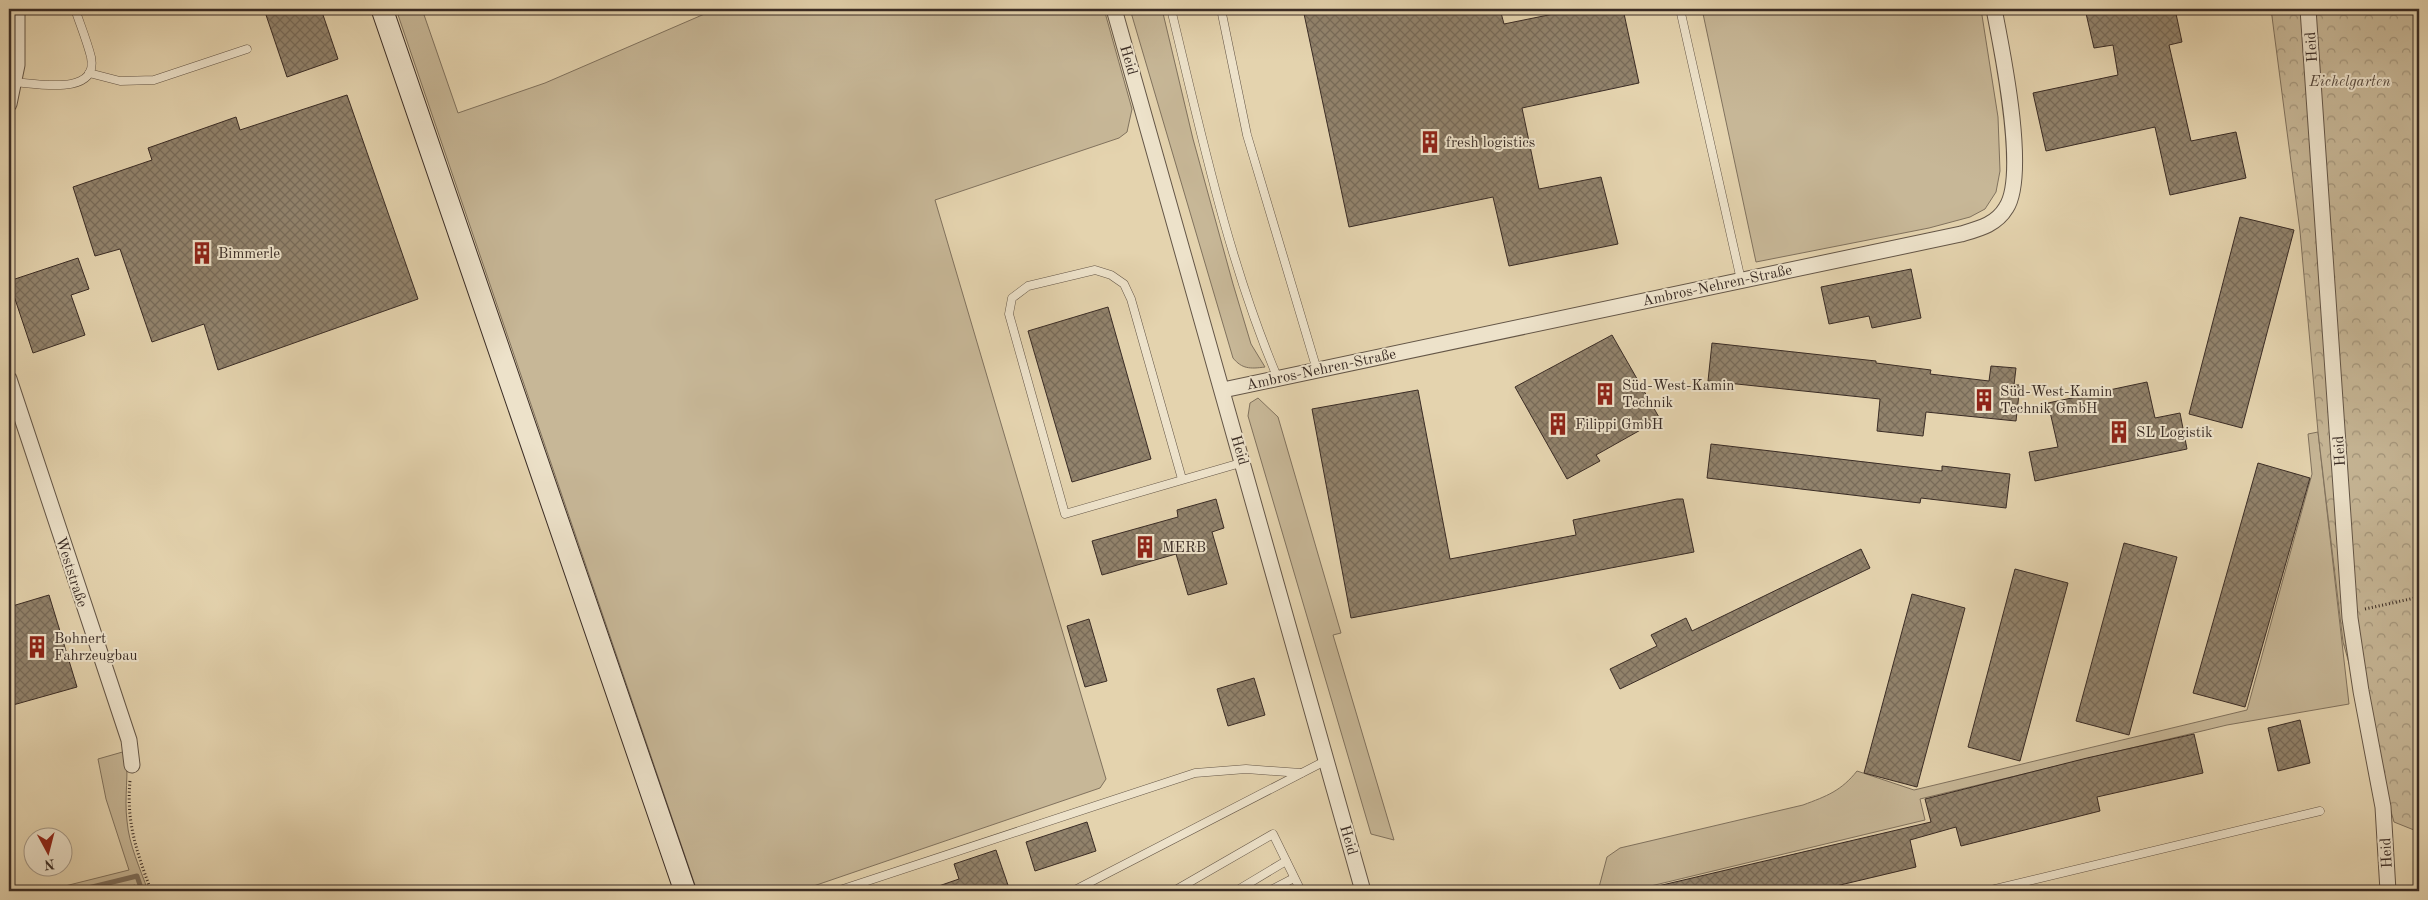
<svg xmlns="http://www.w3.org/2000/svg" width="2428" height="900" viewBox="0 0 2428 900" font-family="'Old Standard TT',serif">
	<defs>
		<pattern id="forest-crowns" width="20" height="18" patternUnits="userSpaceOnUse" patternTransform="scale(1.25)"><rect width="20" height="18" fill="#c7b797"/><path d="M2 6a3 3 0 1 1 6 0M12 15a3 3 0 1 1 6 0" fill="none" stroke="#a3957b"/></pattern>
		<pattern id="building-cross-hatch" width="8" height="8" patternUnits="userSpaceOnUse" patternTransform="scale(1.25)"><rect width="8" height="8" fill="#92836c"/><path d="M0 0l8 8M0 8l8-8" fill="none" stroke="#786b59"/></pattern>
	</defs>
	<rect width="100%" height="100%" fill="#e4d3ae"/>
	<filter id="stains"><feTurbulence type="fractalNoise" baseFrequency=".004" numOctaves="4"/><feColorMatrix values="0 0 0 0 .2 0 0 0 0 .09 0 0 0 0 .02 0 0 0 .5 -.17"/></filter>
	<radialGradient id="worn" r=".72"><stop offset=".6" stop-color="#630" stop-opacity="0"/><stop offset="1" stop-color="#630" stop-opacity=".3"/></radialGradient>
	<g fill="#c7b797" stroke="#80725e">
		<polygon points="396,9 422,9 458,113 545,83 716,9 1104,9 1132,109 1127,132 1119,138 935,200 1106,779 1100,788 799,891 697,891"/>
		<path d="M1130,9h32l31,130 40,145 18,60 14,23c-15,2 -23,2 -32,-9z"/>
		<polygon points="1702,9 1981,9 1998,117 2000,171 1996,192 1985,209 1970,217 1929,228 1756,262"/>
		<polygon points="1258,398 1278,417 1341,633 1333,635 1394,840 1371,834 1248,416 1250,403"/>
		<path d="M2318,432l31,272 -122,21 -307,74 5,21 -295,71h-32l9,-34 13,-9 183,-43c24,-9 38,-14 54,-34l57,19 333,-80 65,-236 -4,-40z"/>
		<path d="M126,751c3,23 -2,46 1,70 2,24 13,47 21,70h-11l-2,-6 -27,6h-63l84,-21 -23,-71 -8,-40z"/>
	</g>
	<polygon fill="url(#forest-crowns)" stroke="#80725e" points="2271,9 2419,9 2419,832 2394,822 2343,642 2318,432 2300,231"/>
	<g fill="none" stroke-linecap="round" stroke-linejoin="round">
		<polyline stroke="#7d6e5b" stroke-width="5" points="76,891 137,876 142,891"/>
	</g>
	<g fill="url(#building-cross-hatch)" stroke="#3a2c25">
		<polygon points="264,9 321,9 338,59 287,77"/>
		<polygon points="1303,9 1500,9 1504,24 1578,9 1623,9 1639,83 1522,108 1539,189 1601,177 1618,244 1509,266 1493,197 1349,227"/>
		<polygon points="2085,9 2175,9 2182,42 2169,45 2191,141 2236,132 2246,178 2170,195 2155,127 2046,151 2033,93 2118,75 2113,45 2094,48"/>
		<polygon points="347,95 418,299 218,370 204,324 152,342 120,249 95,256 73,187 152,160 148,148 236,117 240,130"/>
		<polygon points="2240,217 2294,230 2242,428 2189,414"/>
		<polygon points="78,258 89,289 71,295 85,335 33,353 9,281"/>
		<polygon points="1911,269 1921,318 1872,328 1869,316 1829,324 1821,287"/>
		<polygon points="1108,307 1151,459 1072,482 1028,331"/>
		<polygon points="1612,335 1660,419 1596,455 1600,461 1567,479 1515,387"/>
		<polygon points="1712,343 1876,361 1876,363 1931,370 1930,374 1989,381 1991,366 2016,368 2014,385 2020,385 2016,421 1926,412 1923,436 1877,431 1880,399 1708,381"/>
		<polygon points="2147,382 2155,418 2180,413 2187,449 2035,481 2029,452 2058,447 2048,403"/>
		<polygon points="1418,390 1450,559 1576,535 1573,520 1677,499 1683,499 1694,552 1351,618 1312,409"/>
		<polygon points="1711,444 1942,471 1942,466 2010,474 2006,508 1921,498 1920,503 1707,478"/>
		<polygon points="2258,463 2310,478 2245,707 2193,693"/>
		<polygon points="1216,499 1224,528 1212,532 1227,584 1188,595 1176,554 1102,575 1092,541 1178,517 1177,510"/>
		<polygon points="2124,543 2177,557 2129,735 2076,721"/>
		<polygon points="1861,549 1870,568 1620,689 1610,669 1657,646 1651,635 1686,618 1692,631"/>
		<polygon points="2015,569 2068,583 2020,761 1968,747"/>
		<polygon points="1912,594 1965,608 1917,787 1864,773"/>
		<polygon points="49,595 77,687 13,705 9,692 9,607"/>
		<polygon points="1089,619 1107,681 1085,687 1067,626"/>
		<polygon points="1254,678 1265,715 1228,726 1217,689"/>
		<polygon points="2300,720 2310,763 2278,771 2268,728"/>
		<polygon points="2194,734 2203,773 2097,797 2100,811 1961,846 1956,827 1910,840 1916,867 1815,891 1658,891 1658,886 1931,822 1925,799 2087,758"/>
		<polygon points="1087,822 1096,851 1035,871 1026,842"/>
		<polygon points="996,850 1010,891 931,891 930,889 959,879 954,864"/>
	</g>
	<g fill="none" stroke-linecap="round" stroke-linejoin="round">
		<defs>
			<g id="service">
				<path d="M1171,9c30,124 57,252 107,370"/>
				<polyline points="1221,9 1247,135 1317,370"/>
				<polyline points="1680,9 1741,280"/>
				<polyline points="89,73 120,81 154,80 247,49"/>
				<path d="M13,82c22,1 86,15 78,-25 -4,-16 -11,-33 -16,-48"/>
				<polyline points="1182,479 1131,299 1124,284 1111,275 1095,270 1028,286 1012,298 1009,314 1065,514 1244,462"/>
				<polyline points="837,891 1195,773 1246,769 1301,773"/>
				<polyline points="1073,891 1327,760"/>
				<polyline points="1174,891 1273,834 1301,891"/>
				<polyline points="1236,891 1286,861"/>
				<polyline points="1269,891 1294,878"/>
				<polyline points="1987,891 2320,811"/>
			</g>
			<g id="minor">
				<polyline points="1114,9 1363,891"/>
				<polyline points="2308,9 2350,618 2361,691 2383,807 2388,891"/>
				<polyline points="9,104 17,65 17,9"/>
				<polyline points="9,379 129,740 132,765"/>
				<path d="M1223,390l738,-156c17,-5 35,-9 45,-26 22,-33 -4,-158 -12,-199"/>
			</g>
			<polyline id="secondary" points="382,9 685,891"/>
		</defs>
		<use href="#service" stroke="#645647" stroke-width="9"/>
		<use href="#minor" stroke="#645647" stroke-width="17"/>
		<use href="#secondary" stroke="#3a2c25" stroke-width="23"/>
		<g stroke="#3a2c25" stroke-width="3" stroke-dasharray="1 2.5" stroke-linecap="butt">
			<polyline points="2365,609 2419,597"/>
			<path d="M130,781c-4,42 7,71 21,110"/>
		</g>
		<use href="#service" stroke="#ede2ca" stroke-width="8"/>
		<use href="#minor" stroke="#ede2ca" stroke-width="15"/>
		<use href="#secondary" stroke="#ede2ca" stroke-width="21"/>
	</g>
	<defs>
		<symbol id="building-bare" viewBox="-9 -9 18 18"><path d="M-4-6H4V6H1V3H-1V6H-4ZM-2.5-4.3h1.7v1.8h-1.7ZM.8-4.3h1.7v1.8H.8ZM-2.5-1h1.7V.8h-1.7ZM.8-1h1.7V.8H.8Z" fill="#8f2418" stroke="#ede2ca" stroke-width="2.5" paint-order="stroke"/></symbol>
	</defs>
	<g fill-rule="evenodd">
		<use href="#building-bare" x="1414" y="126" width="32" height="32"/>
		<use href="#building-bare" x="186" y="237" width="32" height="32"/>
		<use href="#building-bare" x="1589" y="378" width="32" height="32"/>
		<use href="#building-bare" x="1968" y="384" width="32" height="32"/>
		<use href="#building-bare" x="1542" y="408" width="32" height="32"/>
		<use href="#building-bare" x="2103" y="416" width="32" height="32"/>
		<use href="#building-bare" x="1129" y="531" width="32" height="32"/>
		<use href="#building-bare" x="21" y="631" width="32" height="32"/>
	</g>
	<g text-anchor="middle" stroke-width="4" stroke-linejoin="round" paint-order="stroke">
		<g font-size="15" fill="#3a2c25" stroke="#ede2ca">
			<text transform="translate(2311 47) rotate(-94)" y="5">Heid</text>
			<text transform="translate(1129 60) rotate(74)" y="5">Heid</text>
			<text transform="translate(1717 285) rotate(-12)" y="5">Ambros-Nehren-Straße</text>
			<text transform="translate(1321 369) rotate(-12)" y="5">Ambros-Nehren-Straße</text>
			<text transform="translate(1240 450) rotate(74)" y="5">Heid</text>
			<text transform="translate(2339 451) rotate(-94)" y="5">Heid</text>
			<text transform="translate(72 572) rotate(72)" y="5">Weststraße</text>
			<text transform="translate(1349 840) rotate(74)" y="5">Heid</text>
			<text transform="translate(2386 853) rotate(-93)" y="5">Heid</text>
		</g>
		<g font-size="15" font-style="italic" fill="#56483c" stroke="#ede2ca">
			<text x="2350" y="86">Eichelgarten</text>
		</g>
		<g font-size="15" fill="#3a2c25" stroke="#ede2ca" text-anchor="start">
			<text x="1446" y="147">fresh logistics</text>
			<text x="218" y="258">Bimmerle</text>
			<text x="1622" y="390">Süd-West-Kamin<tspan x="1622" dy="17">Technik</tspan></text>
			<text x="2000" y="396">Süd-West-Kamin<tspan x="2000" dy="17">Technik GmbH</tspan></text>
			<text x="1575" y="429">Filippi GmbH</text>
			<text x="2136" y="437">SL Logistik</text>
			<text x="1162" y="552">MERB</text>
			<text x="54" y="643">Bohnert<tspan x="54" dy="17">Fahrzeugbau</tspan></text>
		</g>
	</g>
	<rect width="2428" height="900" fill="none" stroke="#e4d3ae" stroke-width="30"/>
	<rect x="10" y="10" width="2408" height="880" fill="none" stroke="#3a2c25" stroke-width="2.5"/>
	<rect x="15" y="15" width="2398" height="870" fill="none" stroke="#3a2c25"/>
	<g transform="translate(48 852) rotate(173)"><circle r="24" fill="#ede2ca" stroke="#a59988"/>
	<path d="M0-4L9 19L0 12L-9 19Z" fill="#8f2418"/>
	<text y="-8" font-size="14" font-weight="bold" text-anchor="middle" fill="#3a2c25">N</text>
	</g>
	<rect width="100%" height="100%" filter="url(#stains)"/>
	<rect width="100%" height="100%" fill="url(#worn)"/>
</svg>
